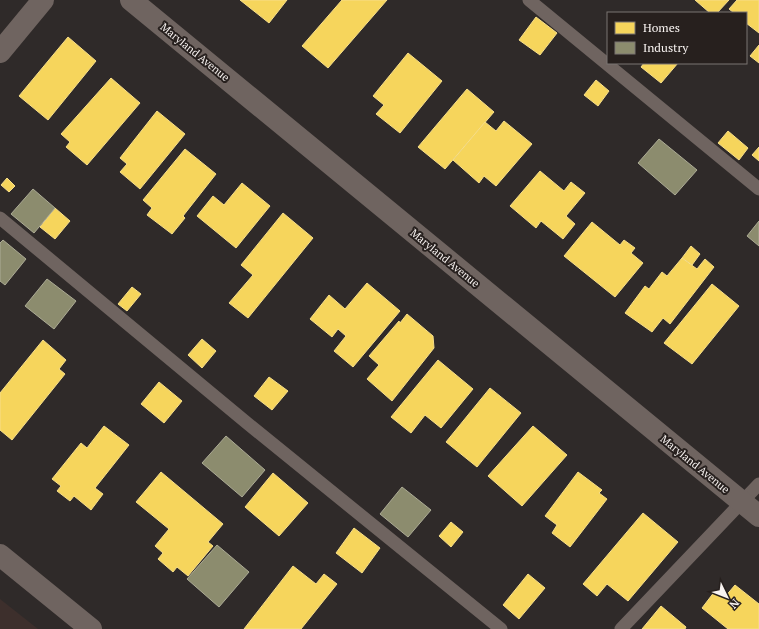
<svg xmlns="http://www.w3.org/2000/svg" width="759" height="629" viewBox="0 0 759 629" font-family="'PT Serif',serif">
	<rect width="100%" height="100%" fill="#2f2a29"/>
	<polygon fill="#3d2f2c" points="0,599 38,629 0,629"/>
	<g fill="#f6d55c" stroke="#f7de89">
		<polygon points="240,0 287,0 269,23"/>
		<polygon points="342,0 387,0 328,68 302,46"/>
		<polygon points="695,0 729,0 717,13 710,13"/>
		<polygon points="737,0 759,0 759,33 746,23 746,13 734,13 729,9"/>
		<polygon points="536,17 557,33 540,55 519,40"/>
		<polygon points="68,37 96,61 48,120 19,96"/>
		<polygon points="759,45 759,63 750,56"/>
		<polygon points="408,53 442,81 400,133 376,114 384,105 373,96"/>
		<polygon points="644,63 678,63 661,83 641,67"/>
		<polygon points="111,78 140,103 87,165 66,147 70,142 61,134"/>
		<polygon points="596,80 609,91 598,106 584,95"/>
		<polygon points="467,89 494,112 445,169 418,147"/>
		<polygon points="157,111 185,134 140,189 120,172 127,164 120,158"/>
		<polygon points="504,121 532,144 496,186 484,176 479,183 453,160 485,122 496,131"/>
		<polygon points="728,131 748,148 739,160 718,143"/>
		<polygon points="759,147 759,161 752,155"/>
		<polygon points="185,149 216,174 183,216 185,218 172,234 147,215 152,208 143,200"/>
		<polygon points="540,171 564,191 571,182 585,193 566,216 575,224 563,239 541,221 536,228 510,206"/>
		<polygon points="7,178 15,186 9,192 1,185"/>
		<polygon points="242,183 270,206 236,248 197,216 213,196 224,205"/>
		<polygon points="55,208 70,221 55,239 40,227"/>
		<polygon points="283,213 313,238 248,318 229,303 253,275 241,265"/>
		<polygon points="592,222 620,245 624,240 635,248 631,253 643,263 615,297 564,256"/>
		<polygon points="691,246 700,254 692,265 682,258"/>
		<polygon points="682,258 697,269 705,259 714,267 670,324 663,318 652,332 625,313 645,286 649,289 662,272 667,276"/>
		<polygon points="367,283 400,311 353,367 334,351 346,336 338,329 332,337 310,319 329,295 345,309"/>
		<polygon points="712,284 739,306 692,364 664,343"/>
		<polygon points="132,287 141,294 127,311 118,304"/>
		<polygon points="407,314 433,336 434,348 392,401 367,379 379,365 369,356 399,321 400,323"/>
		<polygon points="202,339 216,351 202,368 188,355"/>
		<polygon points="43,340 66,360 59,369 65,374 12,440 0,430 0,393"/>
		<polygon points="438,360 473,389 441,428 425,415 411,433 391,417"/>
		<polygon points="269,377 288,391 272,410 254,396"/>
		<polygon points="159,382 182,401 164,423 141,404"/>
		<polygon points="490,388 521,413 477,467 446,442"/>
		<polygon points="104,426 129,445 95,488 103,494 91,510 74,496 70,501 57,491 61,486 52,479 81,443 87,448"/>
		<polygon points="533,426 567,455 522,506 488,476"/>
		<polygon points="161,472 223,524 208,542 213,546 188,576 177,567 173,572 158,559 163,553 155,546 169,529 136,502"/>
		<polygon points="578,472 602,490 599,493 607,499 570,547 552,533 557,525 545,516"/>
		<polygon points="273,473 308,503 279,536 245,507"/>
		<polygon points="643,513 678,542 628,601 607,584 597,596 583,584"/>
		<polygon points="451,522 463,532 451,547 439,536"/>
		<polygon points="354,528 380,548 362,573 336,553"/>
		<polygon points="293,566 316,584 324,574 337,584 301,629 244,629"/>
		<polygon points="528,574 545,588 519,619 503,605"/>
		<polygon points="735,585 759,604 759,629 728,629 702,608 715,591 724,598"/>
		<polygon points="661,606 686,627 685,629 642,629"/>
	</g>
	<g fill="#8c8c6e" stroke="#acab95">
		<polygon points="659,139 697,170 675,195 638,163"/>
		<polygon points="33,189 55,208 34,233 11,214"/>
		<polygon points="759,221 759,246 747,236"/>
		<polygon points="3,240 26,259 5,285 0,281 0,243"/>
		<polygon points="47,279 76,301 54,329 25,306"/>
		<polygon points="226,436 265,470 242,497 202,463"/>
		<polygon points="402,487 431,510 408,537 380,514"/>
		<polygon points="217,545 249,572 219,607 187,579"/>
	</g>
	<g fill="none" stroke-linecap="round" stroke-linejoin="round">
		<g stroke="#6f6460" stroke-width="13">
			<polyline points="529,0 759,189"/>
			<polyline points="0,218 247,423 501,629"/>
			<polyline points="621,629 759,484"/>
		</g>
		<g stroke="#6f6460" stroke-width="22">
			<polyline points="131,0 759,516"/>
			<polyline points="0,52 43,0"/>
			<polyline points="0,555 91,629"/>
		</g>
	</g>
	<g text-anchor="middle" stroke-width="4" stroke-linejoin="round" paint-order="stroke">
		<g font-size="11" fill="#f8f3f1" stroke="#27201e">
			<text transform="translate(195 52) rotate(39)" y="4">Maryland Avenue</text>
			<text transform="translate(445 258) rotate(39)" y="4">Maryland Avenue</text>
			<text transform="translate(695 464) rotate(39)" y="4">Maryland Avenue</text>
		</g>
	</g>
	<rect x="607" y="12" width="140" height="52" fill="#27201e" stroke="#7b7472"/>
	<rect x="615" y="22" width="20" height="12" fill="#f6d55c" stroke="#7b7472"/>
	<text x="643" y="32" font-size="12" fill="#f8f3f1">Homes</text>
	<rect x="615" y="42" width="20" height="12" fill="#8c8c6e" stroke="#7b7472"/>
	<text x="643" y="52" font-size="12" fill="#f8f3f1">Industry</text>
	<g transform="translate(727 597) rotate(133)" stroke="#27201e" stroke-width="3" paint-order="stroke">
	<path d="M0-3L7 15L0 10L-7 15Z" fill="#f8f3f1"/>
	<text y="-6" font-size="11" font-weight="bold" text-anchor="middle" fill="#f8f3f1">N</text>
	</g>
</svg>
